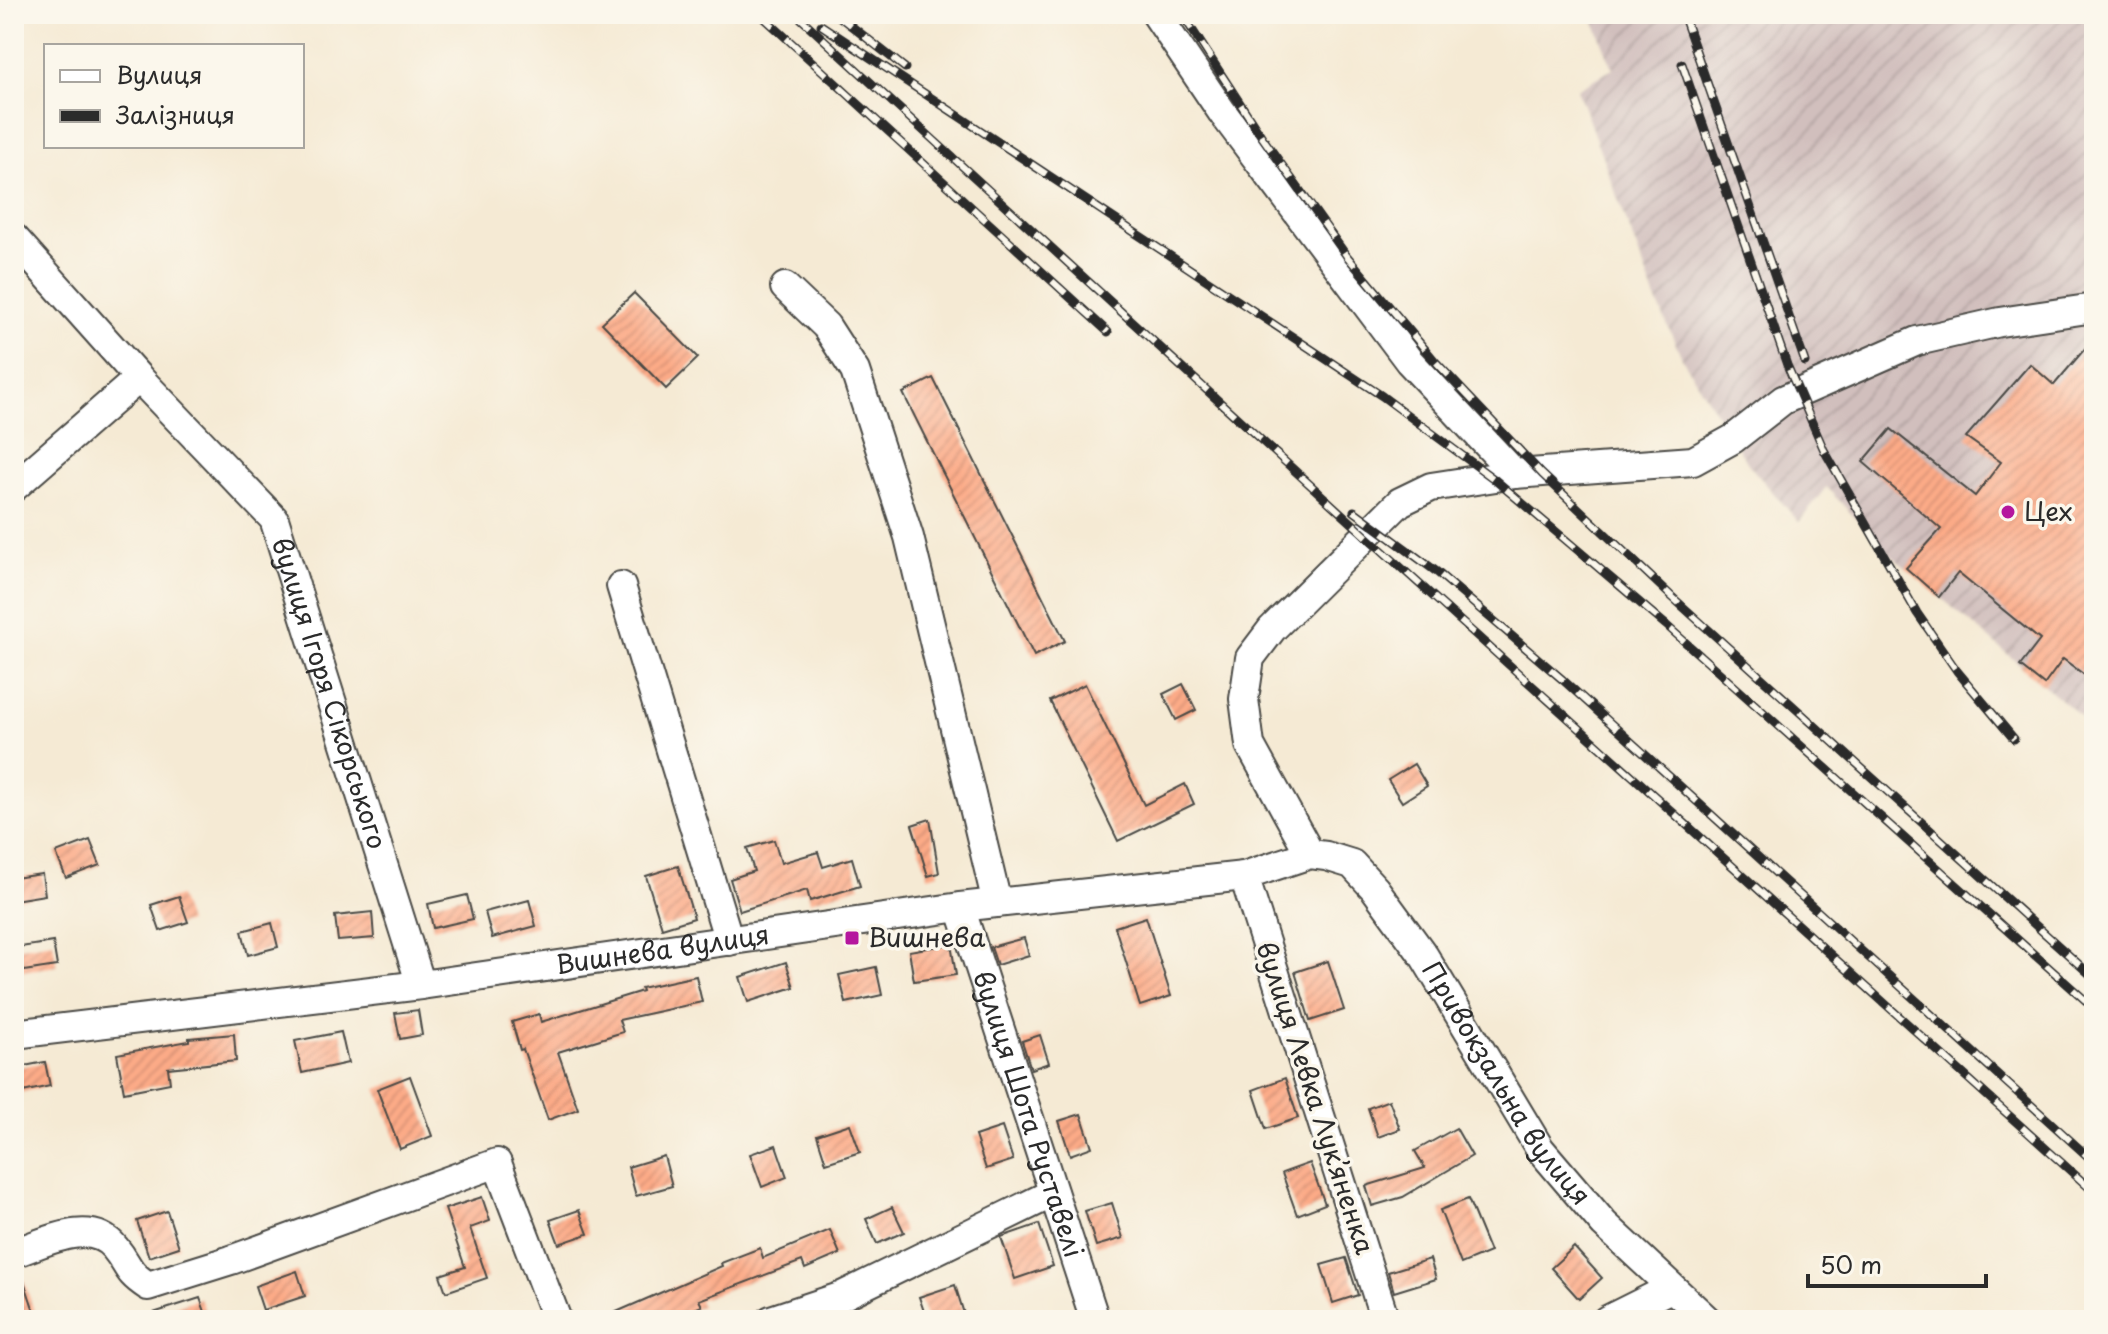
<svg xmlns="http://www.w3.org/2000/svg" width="2108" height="1334" viewBox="0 0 2108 1334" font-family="'Playpen Sans',sans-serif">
	<defs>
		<pattern id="industrial-furrows" width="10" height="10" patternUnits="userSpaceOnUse" patternTransform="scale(2)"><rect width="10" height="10" fill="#d1bfbd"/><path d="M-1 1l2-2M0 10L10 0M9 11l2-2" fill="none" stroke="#b4a4a3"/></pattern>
		<pattern id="building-hatch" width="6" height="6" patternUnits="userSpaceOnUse" patternTransform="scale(2)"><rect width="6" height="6" fill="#fcaa87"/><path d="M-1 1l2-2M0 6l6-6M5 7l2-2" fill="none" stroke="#d89275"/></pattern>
	</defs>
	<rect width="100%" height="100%" fill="#fbf7ec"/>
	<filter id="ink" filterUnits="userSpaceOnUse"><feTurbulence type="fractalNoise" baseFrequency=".0125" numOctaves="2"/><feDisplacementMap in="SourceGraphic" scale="16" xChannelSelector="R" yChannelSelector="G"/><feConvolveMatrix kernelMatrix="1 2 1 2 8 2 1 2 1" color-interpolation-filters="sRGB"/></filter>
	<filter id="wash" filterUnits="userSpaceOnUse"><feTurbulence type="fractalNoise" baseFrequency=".006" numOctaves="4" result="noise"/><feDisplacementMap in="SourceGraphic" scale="32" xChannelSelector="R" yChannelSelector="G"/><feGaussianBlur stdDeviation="1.8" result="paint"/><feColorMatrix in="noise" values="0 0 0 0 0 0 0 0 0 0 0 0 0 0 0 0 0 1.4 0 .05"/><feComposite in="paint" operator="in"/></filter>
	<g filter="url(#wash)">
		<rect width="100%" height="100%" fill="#f5ead4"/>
		<polygon fill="url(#industrial-furrows)" points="1591,14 2094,14 2094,728 1891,555 1826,487 1799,522 1749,465 1683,360 1655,297 1577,89 1613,69"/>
		<g id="blocks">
			<g fill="url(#building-hatch)">
				<polygon points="634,293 698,358 666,389 602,323"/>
				<polygon points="2094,338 2094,682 2063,659 2044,685 2020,666 2040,640 1958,573 1939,597 1906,568 1941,529 1863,462 1891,429 1975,496 2001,462 1966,437 2030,364 2054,385"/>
				<polygon points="933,378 1065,641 1034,656 903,393"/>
				<polygon points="1085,684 1144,805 1185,784 1194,804 1118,841 1050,701"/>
				<polygon points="1183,684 1196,710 1176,720 1163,694"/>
				<polygon points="1414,764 1427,786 1402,802 1388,780"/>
				<polygon points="930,819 939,873 928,876 912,825"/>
				<polygon points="90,840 100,865 66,878 56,853"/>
				<polygon points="774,840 781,863 818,852 823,867 852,858 860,886 810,901 807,890 740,911 730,879 754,871 747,848"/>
				<polygon points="678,866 694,918 662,928 646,876"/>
				<polygon points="42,874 45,895 14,900 14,878"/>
				<polygon points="467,895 473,919 433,928 428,904"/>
				<polygon points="179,896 188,922 160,931 151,905"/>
				<polygon points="529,900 536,926 492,938 485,912"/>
				<polygon points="372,912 374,938 338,941 335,916"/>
				<polygon points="1146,917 1171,996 1140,1006 1115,927"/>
				<polygon points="272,923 278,947 248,955 242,931"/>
				<polygon points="1024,938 1029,955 997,965 991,947"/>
				<polygon points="53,942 57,966 17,972 14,948"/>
				<polygon points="951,944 956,975 914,981 909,951"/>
				<polygon points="1328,961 1344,1010 1310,1021 1295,972"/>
				<polygon points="786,962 794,987 748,1002 740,977"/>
				<polygon points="876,967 882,995 846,1003 839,975"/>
				<polygon points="696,976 702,1002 619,1020 623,1032 558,1052 578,1109 548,1120 523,1049 520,1050 512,1022 539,1014 541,1022 642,991 641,988"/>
				<polygon points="418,1010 422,1035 400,1039 395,1013"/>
				<polygon points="341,1032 348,1063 302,1073 295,1041"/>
				<polygon points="234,1034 236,1061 168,1068 170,1083 124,1092 117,1054 189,1041 189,1038"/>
				<polygon points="1040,1035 1049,1063 1031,1069 1022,1041"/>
				<polygon points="45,1062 50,1086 14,1094 14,1068"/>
				<polygon points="410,1076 432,1136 400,1149 377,1089"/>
				<polygon points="1285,1078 1298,1118 1266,1129 1253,1090"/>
				<polygon points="1389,1100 1400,1129 1378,1137 1368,1108"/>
				<polygon points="1081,1114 1092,1147 1070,1155 1059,1121"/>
				<polygon points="850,1124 860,1152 826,1163 817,1135"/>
				<polygon points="1002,1127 1013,1160 986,1169 975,1136"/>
				<polygon points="1456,1128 1472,1156 1403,1197 1372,1206 1366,1186 1425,1168 1415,1151"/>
				<polygon points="776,1145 787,1177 762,1187 750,1154"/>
				<polygon points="664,1156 672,1186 636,1196 628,1167"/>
				<polygon points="1310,1163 1325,1204 1297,1215 1282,1173"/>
				<polygon points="482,1197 490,1221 470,1228 487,1278 446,1292 440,1275 465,1267 445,1209"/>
				<polygon points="1468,1199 1490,1252 1461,1264 1440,1210"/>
				<polygon points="1112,1203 1123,1238 1096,1246 1085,1211"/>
				<polygon points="892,1207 904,1232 877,1244 866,1219"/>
				<polygon points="579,1210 588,1234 559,1244 550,1220"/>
				<polygon points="167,1211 179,1247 149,1257 137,1221"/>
				<polygon points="1039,1224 1053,1266 1015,1279 1001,1237"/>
				<polygon points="830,1230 840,1254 805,1269 802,1261 699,1300 702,1306 667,1320 598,1320 722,1266 721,1263 760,1248 763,1258"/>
				<polygon points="1574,1247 1602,1278 1579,1299 1551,1268"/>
				<polygon points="1346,1258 1358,1295 1333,1303 1321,1265"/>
				<polygon points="1430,1259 1436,1279 1394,1292 1388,1272"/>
				<polygon points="20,1269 37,1320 14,1320 14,1270"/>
				<polygon points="297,1271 305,1296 263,1310 255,1286"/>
				<polygon points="955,1285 966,1320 927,1320 919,1297"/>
				<polygon points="200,1298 208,1320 145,1320 144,1316"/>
			</g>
		</g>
	</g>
	<g filter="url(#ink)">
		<use href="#blocks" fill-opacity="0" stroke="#494844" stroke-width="2"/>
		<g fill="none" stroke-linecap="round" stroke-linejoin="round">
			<defs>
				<g id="minor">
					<polyline points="1156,14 1222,112 1409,361 1515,474"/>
					<polyline points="14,238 139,378"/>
					<polyline points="785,287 826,326 855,371 909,537 997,903"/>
					<path id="s1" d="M14,487l125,-109 135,141 147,466"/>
					<polyline points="621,586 729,941"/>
					<polyline points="1310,854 1250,745 1244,699 1250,658 1272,629 1400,502 1431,487 1515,474 1693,461 1733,439 1783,400 1917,341 2000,322 2094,308"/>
					<polyline points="1244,876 1385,1320"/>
					<path id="s2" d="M960,907l135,413"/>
					<path id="s3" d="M14,1034l407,-49 539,-78 284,-31 66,-22 16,2 26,8 23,25 49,67 116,193 64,75 103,96"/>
					<path d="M14,1253c30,-10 77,-36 101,-5 15,18 10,23 33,38l83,-26 266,-97 60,157"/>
					<polyline points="771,1320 840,1297 1053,1193"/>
					<polyline points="1607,1320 1671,1288"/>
				</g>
			</defs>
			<use href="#minor" stroke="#494844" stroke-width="32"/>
			<use href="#minor" stroke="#fff" stroke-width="28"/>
			<defs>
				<g id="rail">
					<polyline points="760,14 1108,332"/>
					<polyline points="796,14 1365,535 2094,1192"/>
					<polyline points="836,14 905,68"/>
					<polyline points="1182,14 1262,137 1346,255 1434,360 1542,474 1670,595 2094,978"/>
					<polyline points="1683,14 1805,362"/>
					<polyline points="821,25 1382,396 1494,479 1666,625 2094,1008"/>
					<polyline points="1682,64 1787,365 1824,450 1917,613 1957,671 2014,739"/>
					<polyline points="1354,511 1437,572 1563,680 2094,1162"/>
				</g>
			</defs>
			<use href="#rail" stroke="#2b2b2b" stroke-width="9"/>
			<use href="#rail" stroke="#fbf7ec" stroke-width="6" stroke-dasharray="18" stroke-linecap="butt"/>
		</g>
	</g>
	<g fill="#b5179e" stroke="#fbf7ec" stroke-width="3">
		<circle cx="2008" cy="512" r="8"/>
		<rect x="844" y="930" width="16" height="16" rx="4"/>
	</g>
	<g text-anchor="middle" stroke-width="7" stroke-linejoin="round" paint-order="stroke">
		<g font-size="26" fill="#2b2b2b" stroke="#fbf7ec" text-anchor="start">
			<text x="2024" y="521">Цех</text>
			<text x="868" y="947">Вишнева</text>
		</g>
		<g font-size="26" fill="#2b2b2b" stroke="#fbf7ec">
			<text dy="9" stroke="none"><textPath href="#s1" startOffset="544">вулиця Ігоря Сікорського</textPath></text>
			<text dy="9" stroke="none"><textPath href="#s3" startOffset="654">Вишнева вулиця</textPath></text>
			<text dy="9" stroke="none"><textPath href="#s3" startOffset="1622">Привокзальна вулиця</textPath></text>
			<text transform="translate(1315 1098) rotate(72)" y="9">вулиця Левка Лукʼяненка</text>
			<text dy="9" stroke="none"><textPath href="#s2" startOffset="218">вулиця Шота Руставелі</textPath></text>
		</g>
	</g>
	<rect width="2108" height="1334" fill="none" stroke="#fbf7ec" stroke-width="48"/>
	<rect x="44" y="44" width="260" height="104" fill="#fbf7ec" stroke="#a8a59f" stroke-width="2"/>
	<rect x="60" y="70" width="40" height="12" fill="#ffffff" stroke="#a8a59f" stroke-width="2"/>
	<text x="116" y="84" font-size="24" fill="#2b2b2b">Вулиця</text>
	<rect x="60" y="110" width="40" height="12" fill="#2b2b2b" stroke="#a8a59f" stroke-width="2"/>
	<text x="116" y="124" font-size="24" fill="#2b2b2b">Залізниця</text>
	<path d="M1808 1274v12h178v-12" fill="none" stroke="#2b2b2b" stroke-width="4"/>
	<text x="1820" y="1274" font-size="24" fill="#2b2b2b" stroke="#fbf7ec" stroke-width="6" paint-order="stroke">50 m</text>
</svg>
